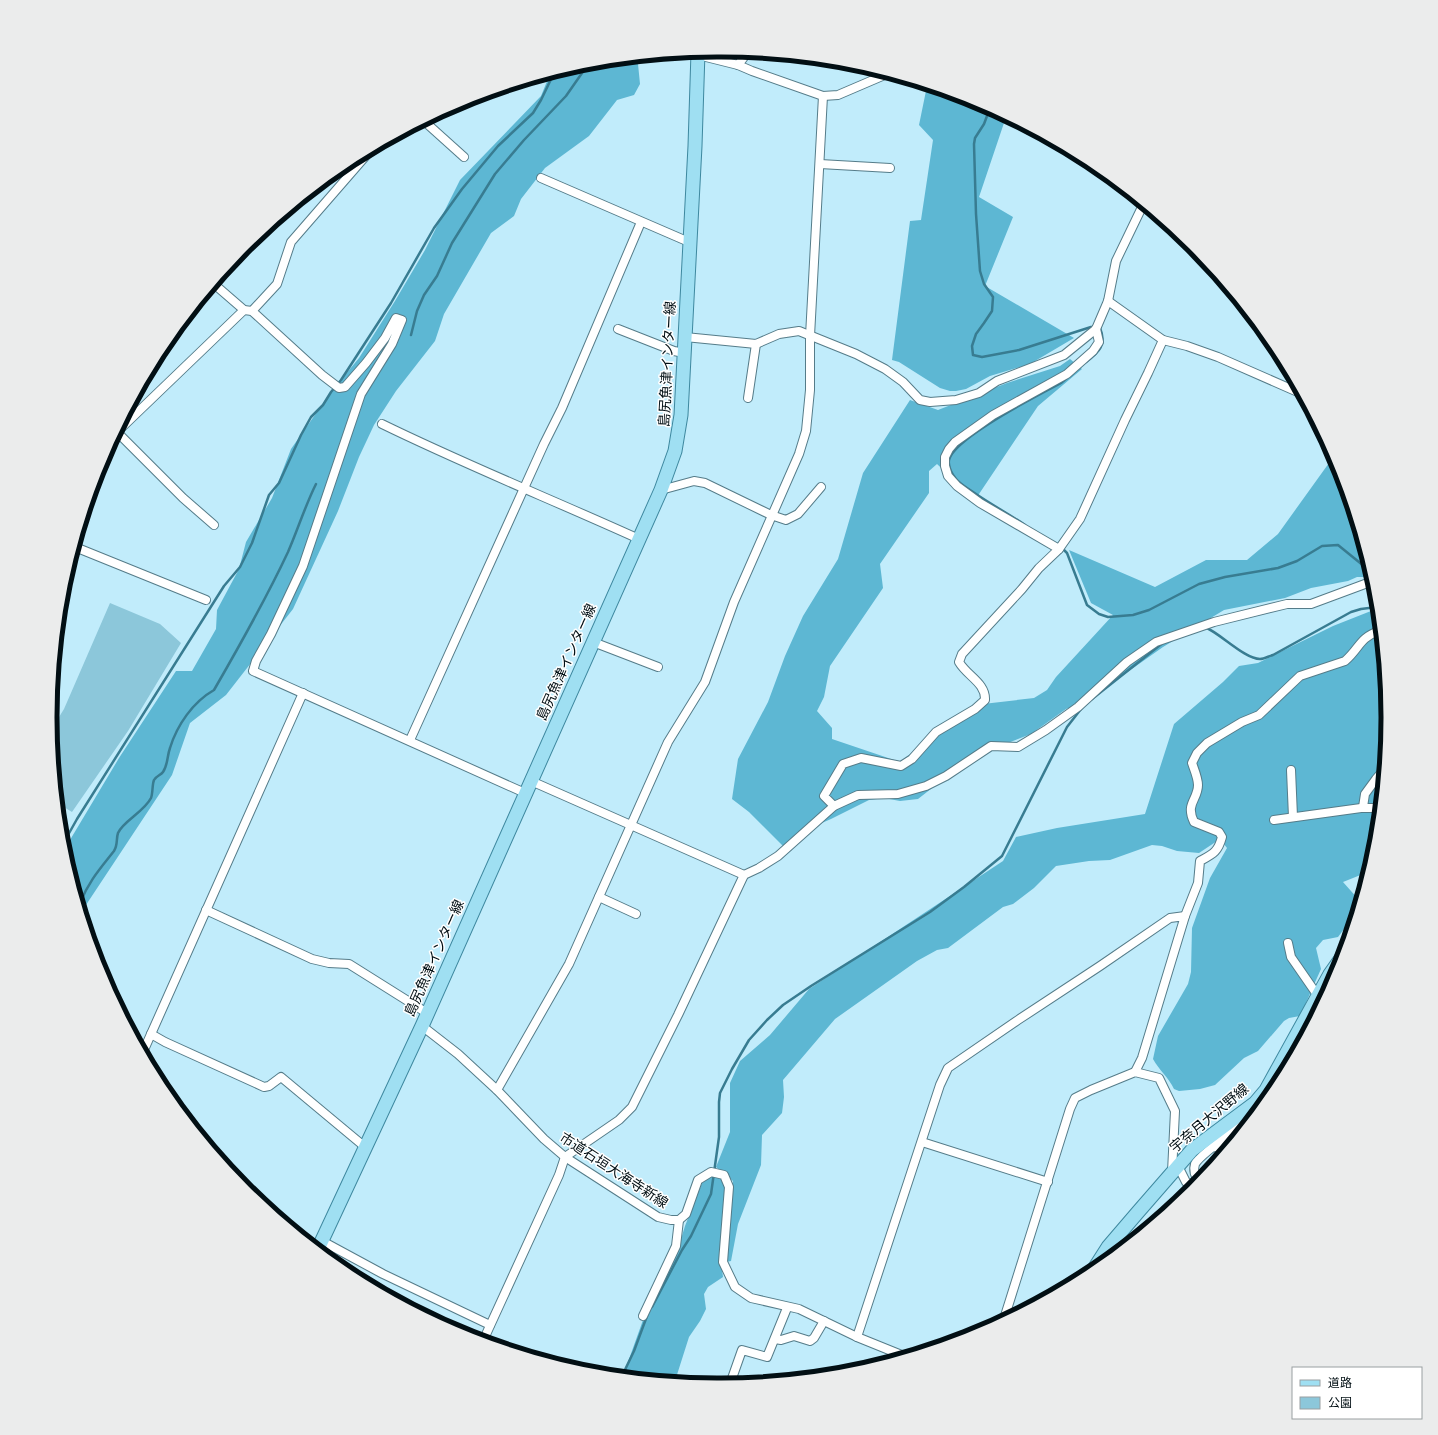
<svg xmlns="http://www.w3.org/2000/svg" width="1438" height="1435" viewBox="0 0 1438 1435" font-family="'Varela Round','Noto Sans JP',sans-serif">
	<rect width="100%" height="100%" fill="#c1ecfb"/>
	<polygon fill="#8cc7da" points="110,603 160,624 181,643 128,731 72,812 59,804 51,730 64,709"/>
	<g fill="#5db7d3">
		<polygon points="640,58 638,64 640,84 634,95 617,100 589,136 545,168 521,199 514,216 491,233 444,314 435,341 396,391 374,425 359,457 338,511 293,609 226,695 190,723 172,775 82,911 64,850 119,758 176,671 192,671 216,629 217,610 239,569 246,542 272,498 291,449 331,392 359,358 395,301 425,250 460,180 541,96 550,74 587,63"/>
		<polygon points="927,86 976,101 1006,117 979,197 1013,217 985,286 1074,338 1030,364 990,376 966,389 956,391 950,391 940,388 899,362 892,360 910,221 921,220 933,140 919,125"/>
		<polygon points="1070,359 1082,369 1038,406 975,500 937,464 929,471 929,493 880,564 883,588 830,666 824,697 817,711 832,728 832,739 900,762 939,731 983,704 1034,698 1047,690 1056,677 1113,615 1091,603 1069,550 1155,587 1206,560 1247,560 1278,534 1334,456 1337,462 1372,577 1357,577 1348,581 1311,588 1285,598 1224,610 1163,647 1085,702 1066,709 1031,734 972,757 918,799 900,801 884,798 869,800 831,819 801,832 784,847 749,812 732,799 738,759 768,702 785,656 803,616 838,559 863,473 910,400 938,410 1007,383 1060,366"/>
		<path d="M1376,609l2,4 10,104 -13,130 -7,25 -25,10 16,18 -5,16 -16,21 -15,3 -7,8 5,21 -21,47 -11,2 -5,3 -26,30 -14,7 -29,27 -15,4 -21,2 -5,-2c-5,-11 -15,-19 -21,-30l5,-23 30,-52 3,-12 1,-44 18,-50 17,-30 -7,-9 -21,14 -22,-2 -15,-5 -10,-1 -42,15 -21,1 -33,5 -22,22 -21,16 -10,3 -55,41 -11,2 -20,11 -82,58 -52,61 1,17 -2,16 -20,22 -1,30 -23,59 -7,37 -5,1 7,-81 -17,-14 14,-35v-49l10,-22 30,-26 39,-46 194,-128 13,-24 41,-9 88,-14 29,-90 49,-42 16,-16 19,-3 75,-37z"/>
		<polygon points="713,1175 723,1176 726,1187 720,1254 723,1277 708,1287 704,1294 706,1309 700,1321 689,1337 675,1381 623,1376 643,1320 678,1249 685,1226 702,1183"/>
	</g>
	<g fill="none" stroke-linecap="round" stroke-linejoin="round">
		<g stroke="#387c91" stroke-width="2.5">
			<polyline points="990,108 984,124 975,138 974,144 976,214 980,271 984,284 993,297 992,311 984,323 976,334 972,346 973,355 982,357 1019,350 1091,327 1094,327"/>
			<polyline points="411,335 417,311 424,295 437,276 452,243 495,174 524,140 566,96 589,63"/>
			<path d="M1086,362c13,-10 21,-17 14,-34h-1"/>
			<path d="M1025,525c-16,-11 -33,-20 -49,-31 -7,-5 -15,-9 -20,-15 -4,-5 -8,-13 -7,-19 5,-22 91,-66 112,-77l6,-5"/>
			<polyline points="1061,547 1067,553 1087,605 1099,614 1108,617 1133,615 1149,610 1199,584 1225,577 1278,568 1297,561 1322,546 1338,545 1370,571"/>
			<path d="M1205,627c16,7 40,32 55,32 4,0 9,-3 13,-4l78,-43 10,-3 16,-2"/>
			<polyline points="1092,699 1164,642"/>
			<polyline points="63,844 77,819 224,586 240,567 252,543 269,495 279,483 301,435 311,417 323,405 331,392 341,380 391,303 434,228 462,189 498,146 533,113 541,100 554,73"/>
			<path d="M80,903c9,-22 19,-33 34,-52 4,-6 2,-12 4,-18 5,-12 26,-21 33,-35 2,-5 1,-13 3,-18 2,-4 7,-5 9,-8 5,-7 4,-16 7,-24 7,-23 23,-46 44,-58 26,-45 52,-91 74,-138 10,-23 17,-46 28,-68"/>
			<polyline points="652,1307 682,1250 691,1236 711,1194 719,1137 719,1102 720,1093 732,1069 749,1040 767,1020 783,1005 811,986 930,912 964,887 1002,856 1067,727 1081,709"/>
			<polyline points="622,1376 634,1351 647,1316"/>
		</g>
		<defs>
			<g id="street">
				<polyline points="698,55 738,65 752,71 823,96 838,95 887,74"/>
				<polyline points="738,65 747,53"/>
				<polyline points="424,121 464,157"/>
				<polyline points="820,164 890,168"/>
				<polyline points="541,178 689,242"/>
				<polyline points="214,284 244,310 252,311 322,375 339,388 345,387 366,363 385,338 396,318 402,320 392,344 361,394 303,566 271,634 256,661 253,671 525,793"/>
				<polyline points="1108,301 1163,340 1187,346 1218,357 1300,393"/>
				<polyline points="252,311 277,284 291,242 371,150"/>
				<polyline points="618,329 674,351 684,353"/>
				<polyline points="685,337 756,344 779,334 799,331 856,354 885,369 903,382 920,400 930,402 956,400 979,393 997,381 1064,355 1096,329 1108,301 1116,261 1143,205"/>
				<polyline points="748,398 756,344"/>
				<path d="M382,424c84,41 171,76 257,115"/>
				<polyline points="117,432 183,498 214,525"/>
				<polyline points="116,433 244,310"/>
				<polyline points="661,490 694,481 705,483 771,515 786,520 798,514 821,487"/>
				<polyline points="75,547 206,600"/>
				<polyline points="1059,549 980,503 957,486 948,476 945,466 945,457 949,449 955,442 993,415 1067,374 1093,351 1099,342 1096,329"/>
				<polyline points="593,642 658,667"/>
				<polyline points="410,740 544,444 562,408 641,222"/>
				<polyline points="1291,770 1293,817"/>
				<polyline points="531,781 744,875"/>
				<path d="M834,806l-10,-10 19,-32 18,-6 40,8 11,-7 24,-27 39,-23 10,-9c1,-17 -18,-24 -26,-38l3,-8 60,-65 17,-21 20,-19 21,-30 45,-99 23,-47 15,-33"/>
				<polyline points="1363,807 1365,794 1376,779 1383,771"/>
				<polyline points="1274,820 1361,808 1379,808"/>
				<polyline points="599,897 636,914"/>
				<polyline points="206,910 312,959 329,963 349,964 427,1013"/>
				<path d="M1185,916l13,-33 2,-22c13,-7 18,-9 22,-24l-3,-5 -25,-10c-9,-19 4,-22 4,-37 0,-7 -4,-16 -6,-22l5,-10 10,-10 35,-21 17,-7 41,-39 45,-15c15,-13 14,-23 34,-30"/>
				<polyline points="1288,943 1291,957 1318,996"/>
				<polyline points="422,1026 458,1054 497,1090 544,1139 565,1157 658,1217 671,1220 679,1220 686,1214 698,1180 711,1172 724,1175 729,1187 723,1262 735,1287 751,1298 799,1309 857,1337 904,1356"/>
				<polyline points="151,1034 165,1042 264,1087 269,1086 281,1077 365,1147"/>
				<polyline points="143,1052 303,693"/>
				<polyline points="497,1090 569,964 668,742 705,682 734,602 799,454 806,431 810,390 810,336 823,96"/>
				<polyline points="922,1142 1048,1182"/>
				<polyline points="1214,1147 1219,1148 1222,1153"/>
				<polyline points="1178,1166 1186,1182 1195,1186"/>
				<path d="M1199,1181c-4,-4 -6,-11 -4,-17 5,-10 46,-38 57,-47"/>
				<polyline points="322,1241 383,1274 490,1325"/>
				<polyline points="643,1316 676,1246 679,1220"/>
				<polyline points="1004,1319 1070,1109 1075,1098 1091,1090 1135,1072 1159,1078 1175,1111 1172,1172"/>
				<polyline points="857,1337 940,1085 948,1068 1018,1020 1100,966 1170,918 1185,916 1142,1058 1135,1072"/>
				<polyline points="775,1339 781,1340 794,1336 810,1341 814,1338 824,1321"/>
				<polyline points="483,1341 559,1175 565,1157 619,1120 632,1107 678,1015 744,875 759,868 778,856 834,806 858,795 898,794 926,786 946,776 991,746 1018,747 1046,730 1078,707 1127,662 1156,642 1214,622 1287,604 1311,604 1373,581"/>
				<polyline points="730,1384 742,1350 767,1357 787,1308"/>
			</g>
			<g id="primary">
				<polyline points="318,1249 422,1026 661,490 675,451 681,415 695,146 698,52"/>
				<polyline points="1092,1272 1108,1247 1138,1212 1192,1150 1255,1103 1266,1090 1330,974 1342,957"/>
			</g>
		</defs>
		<use href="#street" stroke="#557c89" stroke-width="10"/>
		<use href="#primary" stroke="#3e889f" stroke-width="15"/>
		<use href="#street" stroke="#fff" stroke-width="8"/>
		<use href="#primary" stroke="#9fdff2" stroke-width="13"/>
	</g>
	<g text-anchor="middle" stroke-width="3" stroke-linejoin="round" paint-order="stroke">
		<g font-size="14" fill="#020f14" stroke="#fff">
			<text transform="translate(667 364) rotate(-87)" y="5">島尻魚津インター線</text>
			<text transform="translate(566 662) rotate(-66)" y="5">島尻魚津インター線</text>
			<text transform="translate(434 958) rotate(-66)" y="5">島尻魚津インター線</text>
			<text transform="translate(1209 1118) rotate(-40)" y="5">宇奈月大沢野線</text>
			<text transform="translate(614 1170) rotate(33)" y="5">市道石垣大海寺新線</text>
		</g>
	</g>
	<path d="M0 0H1438V1435H0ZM717 57H721A660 660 0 0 1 1381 717V718A660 660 0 0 1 721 1378H717A660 660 0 0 1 57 718V717A660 660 0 0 1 717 57Z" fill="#ebecec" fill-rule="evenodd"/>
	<path fill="none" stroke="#020f14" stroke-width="5" d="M717 57H721A660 660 0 0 1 1381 717V718A660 660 0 0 1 721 1378H717A660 660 0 0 1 57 718V717A660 660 0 0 1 717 57Z"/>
	<rect x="1292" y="1367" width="130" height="52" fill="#ffffff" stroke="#9a9fa1"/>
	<rect x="1300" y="1380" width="20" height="6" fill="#9fdff2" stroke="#9a9fa1"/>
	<text x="1328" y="1387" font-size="12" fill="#020f14">道路</text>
	<rect x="1300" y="1397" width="20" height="12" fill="#8cc7da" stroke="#9a9fa1"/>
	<text x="1328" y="1407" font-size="12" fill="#020f14">公園</text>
</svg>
